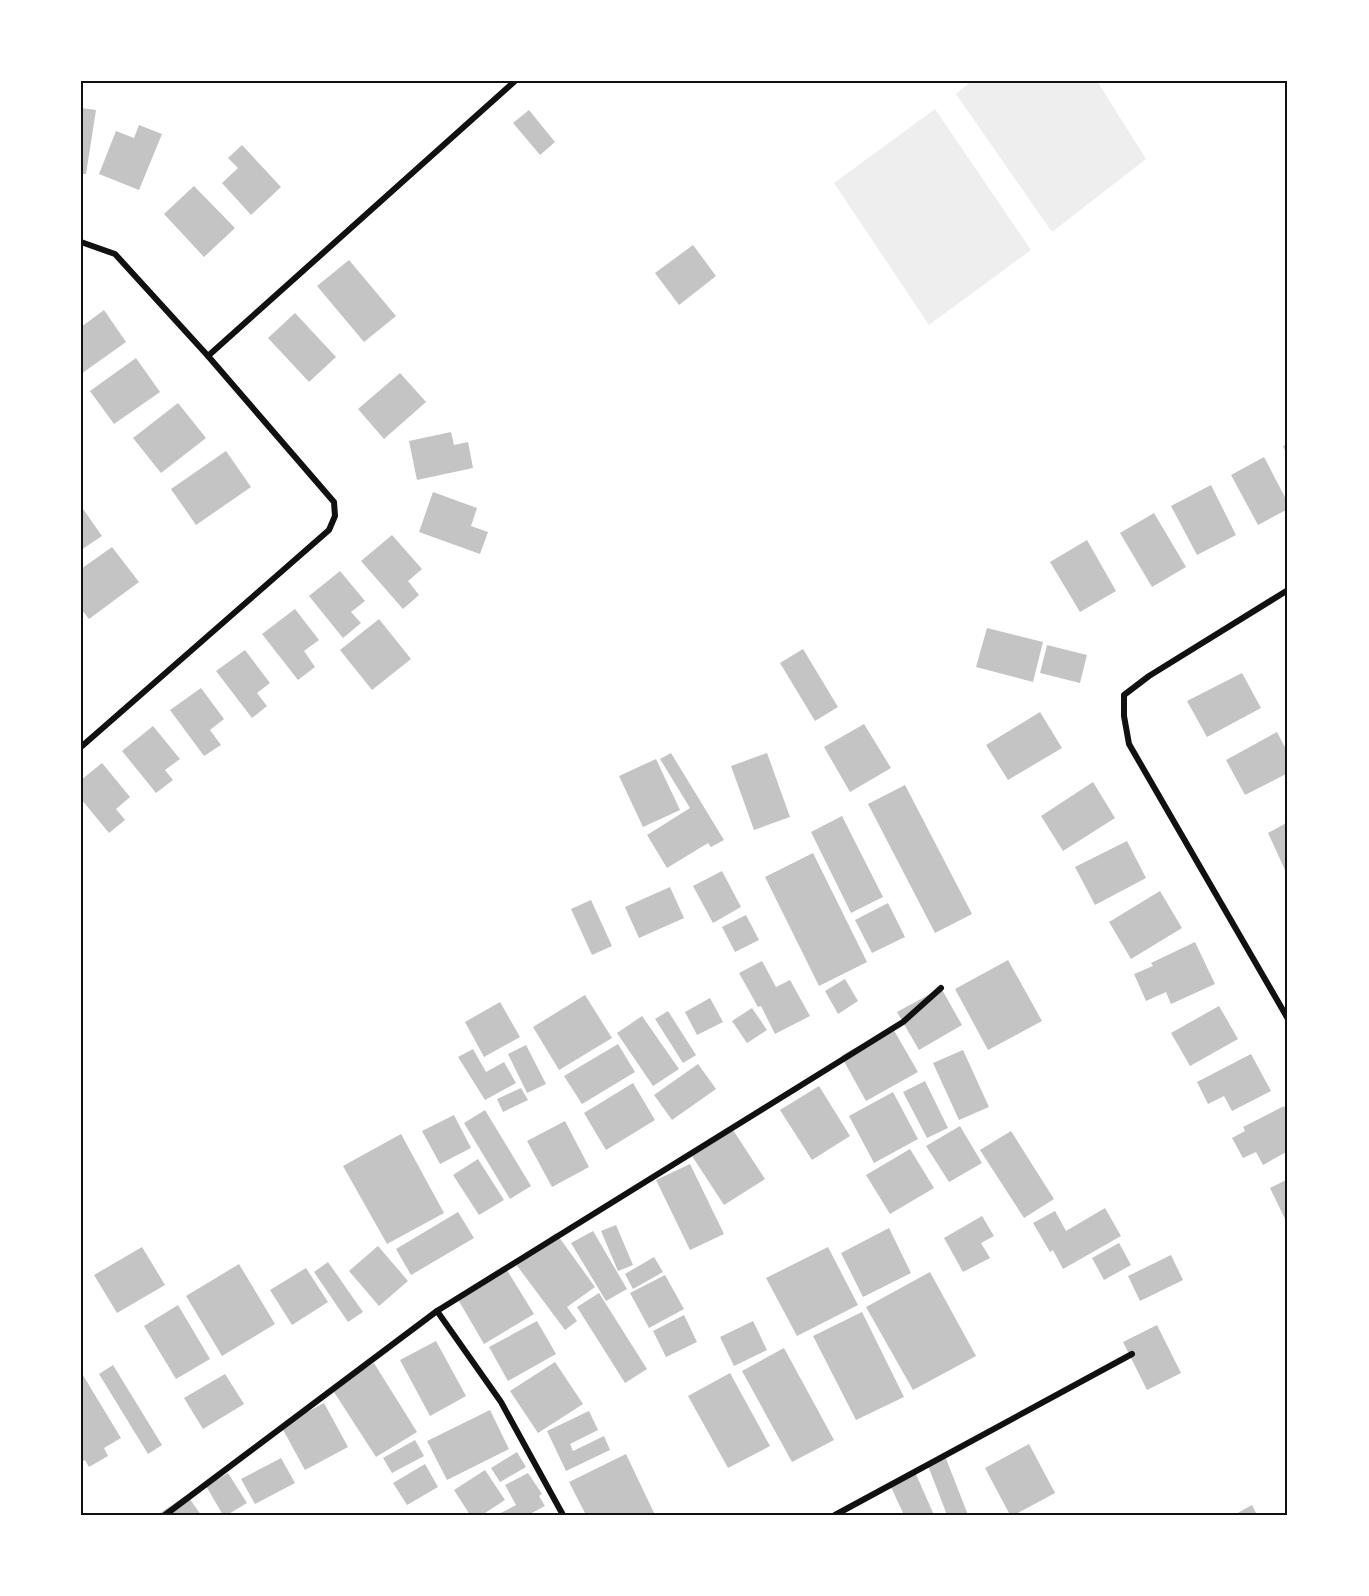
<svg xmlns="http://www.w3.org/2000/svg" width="1369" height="1596" viewBox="0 0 1369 1596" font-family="'Zilla Slab',serif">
	<rect width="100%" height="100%" fill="#fff"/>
	<g fill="#eee">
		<polygon points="971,81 1097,81 1146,159 1052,232 956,94"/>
		<polygon points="935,109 1031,250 929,325 834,183"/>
	</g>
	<g fill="#c4c4c4">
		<polygon points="81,108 96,110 86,174 81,174"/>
		<polygon points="529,110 555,142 540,155 513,123"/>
		<polygon points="139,125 162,134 139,190 99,174 116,131 134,138"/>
		<polygon points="242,145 281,187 251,215 222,183 238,168 228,158"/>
		<polygon points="194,186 235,228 204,257 164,214"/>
		<polygon points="693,245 716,276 679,305 655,273"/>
		<polygon points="349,260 396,316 364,342 317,286"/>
		<polygon points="104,310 126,342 81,374 81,327"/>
		<polygon points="295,313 336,357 309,382 268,338"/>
		<polygon points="136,358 160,392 114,424 90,391"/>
		<polygon points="400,373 426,402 384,439 358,409"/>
		<polygon points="178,403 206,438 161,473 133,438"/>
		<polygon points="451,432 454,445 468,442 473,468 417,480 409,441"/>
		<polygon points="1288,444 1288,457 1283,446"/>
		<polygon points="226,451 251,487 196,525 171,489"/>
		<polygon points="1264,457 1288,503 1288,509 1258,525 1231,475"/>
		<polygon points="1211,485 1236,535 1197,555 1171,506"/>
		<polygon points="433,492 477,508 471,526 488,532 480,554 419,532"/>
		<polygon points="81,506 102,536 81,550"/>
		<polygon points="1154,513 1186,567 1152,587 1120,533"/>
		<polygon points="392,535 422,569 408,581 419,595 403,609 361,561"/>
		<polygon points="1087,540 1116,591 1080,612 1050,562"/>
		<polygon points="112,547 139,582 89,619 81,609 81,569"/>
		<polygon points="340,571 365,601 351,612 361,623 343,638 309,596"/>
		<polygon points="295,609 319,640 304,651 315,667 298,680 262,634"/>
		<polygon points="379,619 411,659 372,690 340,650"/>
		<polygon points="987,628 1043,642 1033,682 976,667"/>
		<polygon points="1047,645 1087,655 1080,683 1040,673"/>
		<polygon points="803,649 838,707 815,721 780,663"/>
		<polygon points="245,650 270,683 257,693 267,706 252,718 216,671"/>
		<polygon points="1242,673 1261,708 1207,737 1187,701"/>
		<polygon points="201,688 224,719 210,730 221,745 204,756 170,710"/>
		<polygon points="1040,712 1062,748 1008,780 986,745"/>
		<polygon points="864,724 891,768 850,792 824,747"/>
		<polygon points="153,726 180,759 165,770 173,780 156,793 122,751"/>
		<polygon points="1277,732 1288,753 1288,773 1245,795 1226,760"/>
		<polygon points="671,753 724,840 711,847 708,843 667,868 647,835 690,808 660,759"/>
		<polygon points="767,753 790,817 754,830 731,766"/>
		<polygon points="656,759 680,810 643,827 619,776"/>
		<polygon points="102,763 130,797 116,809 125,820 109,833 81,799 81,780"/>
		<polygon points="1093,782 1115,818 1063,851 1041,816"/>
		<polygon points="905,785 972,914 935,933 868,804"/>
		<polygon points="842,816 883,897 851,913 811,832"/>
		<polygon points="1288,822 1288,868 1285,870 1268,833"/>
		<polygon points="1127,841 1146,878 1095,905 1075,867"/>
		<polygon points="813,853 867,962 819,986 765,877"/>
		<polygon points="722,871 741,907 713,923 693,886"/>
		<polygon points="670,887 684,918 639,938 625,907"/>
		<polygon points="1160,891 1182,928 1131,959 1109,922"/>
		<polygon points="591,900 612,946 592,955 571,909"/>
		<polygon points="888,903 905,937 872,953 855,920"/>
		<polygon points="746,915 759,940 735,952 722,927"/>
		<polygon points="1195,942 1215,984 1171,1004 1166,992 1146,1001 1134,974 1153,966 1151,963"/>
		<polygon points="1008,960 1042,1021 988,1050 955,989"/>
		<polygon points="762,961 776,987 790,980 810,1016 775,1034 761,1006 758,1007 739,973"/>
		<polygon points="845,979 858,1001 838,1014 825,991"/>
		<polygon points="941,988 962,1025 919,1050 897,1012"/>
		<polygon points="585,995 612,1038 559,1070 533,1027"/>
		<polygon points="710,998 723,1022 697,1035 685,1012"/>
		<polygon points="500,1002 520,1037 484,1057 465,1022"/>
		<polygon points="1219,1006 1238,1039 1190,1066 1171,1033"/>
		<polygon points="752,1008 767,1030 747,1043 732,1021"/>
		<polygon points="668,1011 696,1055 683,1063 655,1019"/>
		<polygon points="642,1016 679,1069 653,1086 617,1033"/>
		<polygon points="892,1027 918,1072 866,1101 841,1056"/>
		<polygon points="618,1044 635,1072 582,1104 564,1076"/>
		<polygon points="526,1045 546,1084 527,1093 508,1054"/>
		<polygon points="473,1049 486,1072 504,1062 516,1083 485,1100 458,1057"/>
		<polygon points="963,1050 989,1107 959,1120 933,1063"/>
		<polygon points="1251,1054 1271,1091 1232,1111 1224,1096 1208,1104 1197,1082"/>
		<polygon points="698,1064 716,1089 672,1120 654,1095"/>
		<polygon points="925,1081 948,1128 927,1138 903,1092"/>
		<polygon points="633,1083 655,1120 606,1150 584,1113"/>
		<polygon points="819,1086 850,1136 812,1160 780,1110"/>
		<polygon points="521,1088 528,1100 503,1112 497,1099"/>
		<polygon points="893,1092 918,1139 874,1163 849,1116"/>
		<polygon points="1284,1106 1288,1114 1288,1151 1263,1165 1256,1152 1243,1158 1232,1138 1245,1131 1243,1127"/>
		<polygon points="485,1110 531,1186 510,1199 464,1123"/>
		<polygon points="454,1115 471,1148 440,1164 422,1131"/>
		<polygon points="565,1121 589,1167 552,1187 527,1141"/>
		<polygon points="960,1126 982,1163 949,1182 926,1146"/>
		<polygon points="733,1130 765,1179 724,1205 692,1156"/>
		<polygon points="1011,1131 1054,1199 1024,1218 980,1150"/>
		<polygon points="401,1134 444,1213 387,1244 343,1166"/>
		<polygon points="910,1149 934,1188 890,1214 866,1175"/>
		<polygon points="478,1159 504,1200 479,1215 453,1175"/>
		<polygon points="690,1164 724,1234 690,1250 656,1180"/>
		<polygon points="1288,1179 1288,1225 1270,1188"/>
		<polygon points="1105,1208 1121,1236 1063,1269 1053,1250 1050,1252 1033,1223 1055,1211 1066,1231"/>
		<polygon points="458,1212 474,1238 411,1275 396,1249"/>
		<polygon points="982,1216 994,1236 981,1243 990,1258 963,1272 944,1238"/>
		<polygon points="616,1225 633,1265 618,1271 601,1231"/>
		<polygon points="889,1228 911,1273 863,1297 841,1253"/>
		<polygon points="593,1231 627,1289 606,1301 571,1243"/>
		<polygon points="556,1233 595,1287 567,1307 577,1321 565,1330 515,1263"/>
		<polygon points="1119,1243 1131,1265 1104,1280 1092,1258"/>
		<polygon points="378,1246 408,1281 379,1306 349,1271"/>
		<polygon points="142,1247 165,1285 117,1313 94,1275"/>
		<polygon points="828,1247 858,1305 797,1336 766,1278"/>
		<polygon points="1171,1255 1183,1280 1140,1301 1128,1276"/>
		<polygon points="654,1257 663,1272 633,1289 625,1274"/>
		<polygon points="328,1262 363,1312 348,1322 314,1272"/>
		<polygon points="239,1264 275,1324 222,1356 186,1296"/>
		<polygon points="505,1267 534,1314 484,1344 456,1296"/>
		<polygon points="306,1268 328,1302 292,1325 270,1290"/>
		<polygon points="930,1272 976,1356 913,1390 866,1307"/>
		<polygon points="665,1275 684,1309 649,1328 630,1293"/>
		<polygon points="599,1293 647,1369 625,1383 577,1307"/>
		<polygon points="178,1305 210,1359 176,1379 144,1326"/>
		<polygon points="862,1312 904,1397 856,1420 813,1336"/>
		<polygon points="684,1315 697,1342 666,1357 653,1331"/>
		<polygon points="537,1321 556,1354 508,1381 489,1347"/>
		<polygon points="753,1321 767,1350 734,1366 720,1337"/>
		<polygon points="1157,1325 1181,1373 1147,1390 1123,1342"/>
		<polygon points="436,1341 466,1396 430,1416 400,1360"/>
		<polygon points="784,1348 834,1440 792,1462 742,1371"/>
		<polygon points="555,1362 583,1404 538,1433 510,1391"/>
		<polygon points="374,1363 417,1432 376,1457 332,1389"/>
		<polygon points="113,1365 162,1445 148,1454 99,1374"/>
		<polygon points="81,1372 121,1438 104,1448 108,1456 89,1467 85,1460 81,1462"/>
		<polygon points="730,1373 770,1446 728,1468 688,1396"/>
		<polygon points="225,1374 244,1404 203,1429 184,1398"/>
		<polygon points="324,1403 348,1447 305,1470 281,1426"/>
		<polygon points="490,1410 509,1449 447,1480 427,1441"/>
		<polygon points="589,1411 598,1430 570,1444 573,1451 604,1436 610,1450 566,1471 547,1431"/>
		<polygon points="415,1440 424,1456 392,1473 383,1458"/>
		<polygon points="1029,1444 1055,1493 1014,1515 1010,1515 985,1468"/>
		<polygon points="517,1452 526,1467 500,1482 491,1468"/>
		<polygon points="626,1454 655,1515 586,1515 569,1482"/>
		<polygon points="945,1456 968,1515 947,1515 927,1463"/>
		<polygon points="281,1458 295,1483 255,1504 241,1479"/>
		<polygon points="425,1464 438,1487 407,1505 393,1483"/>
		<polygon points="485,1470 505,1500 482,1515 470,1515 454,1490"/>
		<polygon points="915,1472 934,1515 904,1515 889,1483"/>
		<polygon points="228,1473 247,1503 227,1515 223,1515 206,1486"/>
		<polygon points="528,1473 542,1494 539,1496 545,1506 528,1515 497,1515 516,1505 505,1485"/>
		<polygon points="187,1495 201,1515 157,1515"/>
		<polygon points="1252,1505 1257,1515 1234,1515"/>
	</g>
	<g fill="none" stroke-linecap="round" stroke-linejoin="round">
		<g stroke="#111" stroke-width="6">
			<polyline points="81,242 115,254 208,356 334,502 335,516 329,530 81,747"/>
			<polyline points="208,356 515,81"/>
			<polyline points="1288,590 1149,676 1124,695 1124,716 1129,744 1288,1019"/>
			<polyline points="437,1311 501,1402 563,1515"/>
			<polyline points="165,1515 437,1311 903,1022 941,988"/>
			<polyline points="835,1515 1132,1354"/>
		</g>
	</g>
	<rect width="1369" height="1596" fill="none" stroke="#ffffff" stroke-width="165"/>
	<rect x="82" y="82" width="1204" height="1432" fill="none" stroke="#111" stroke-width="2"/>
</svg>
